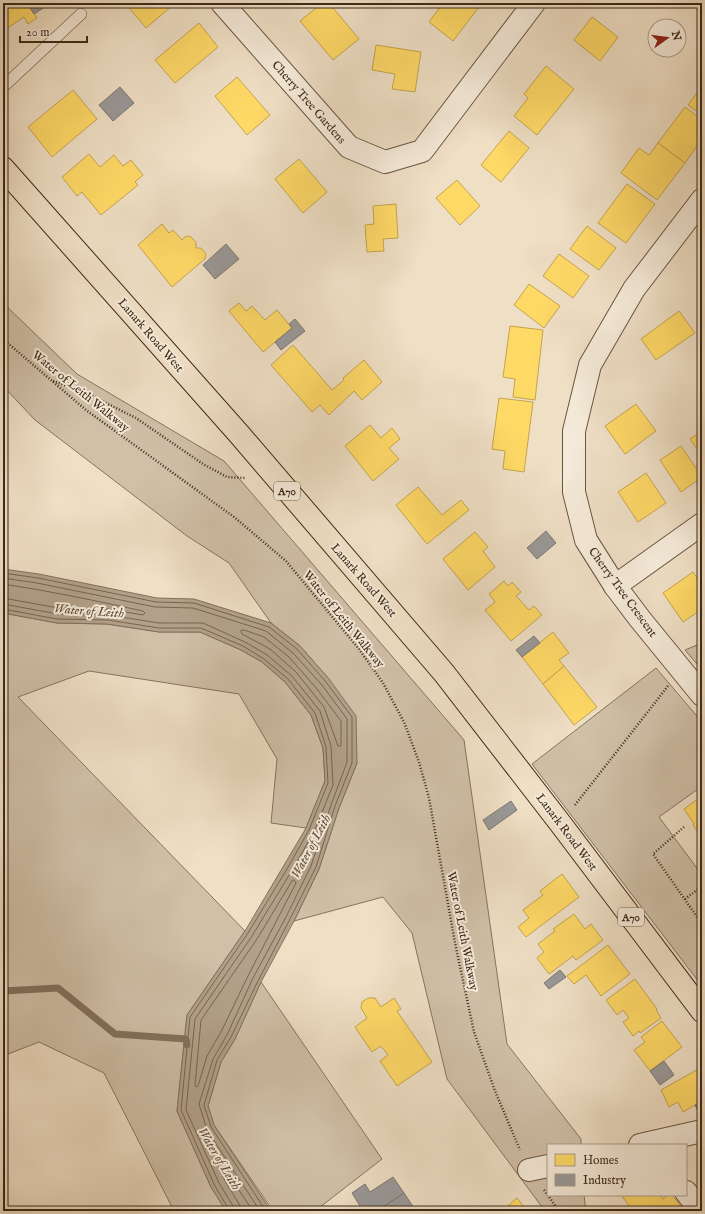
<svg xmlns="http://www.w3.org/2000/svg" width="705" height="1214" viewBox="0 0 705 1214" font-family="'IM FELL English',serif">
	<rect width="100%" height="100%" fill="#efdfc5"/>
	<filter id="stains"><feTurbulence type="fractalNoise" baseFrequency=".005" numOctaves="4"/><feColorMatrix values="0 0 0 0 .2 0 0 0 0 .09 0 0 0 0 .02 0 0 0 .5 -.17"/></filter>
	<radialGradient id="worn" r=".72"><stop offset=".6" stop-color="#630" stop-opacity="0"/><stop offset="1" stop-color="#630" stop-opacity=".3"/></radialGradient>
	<g fill="#d0c0a8" stroke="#867460">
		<polygon points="3,303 77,374 224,461 464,740 507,1044 581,1139 581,1145 548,1145 548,1195 584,1195 586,1211 545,1211 447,1079 412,933 383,897 294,921 319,869 339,808 357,763 329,679 300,646 271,623 229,563 187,536 35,420 3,386"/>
		<polygon points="3,613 57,623 107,624 159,632 200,632 241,650 262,662 285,682 311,715 323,748 325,781 306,828 271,823 277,759 239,694 89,671 18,697 245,931 187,1015 177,1111 211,1187 226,1211 174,1211 104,1073 39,1042 3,1056"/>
		<polygon points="702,643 702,670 685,650"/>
		<polygon points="656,668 702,722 702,786 659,817 702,875 702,986 532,764"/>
		<polygon points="261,982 382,1159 315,1211 273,1211 214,1125 208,1106 221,1062 235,1039"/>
	</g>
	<polygon fill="#b2a18a" stroke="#82715c" points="3,569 39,574 157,598 194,599 271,623 300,646 329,679 356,716 357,763 339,808 319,869 294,921 261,982 235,1039 221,1062 208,1106 214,1125 271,1211 226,1211 211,1187 177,1111 187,1015 245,931 306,828 325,781 323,748 311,715 285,682 262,662 241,650 200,632 159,632 107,624 57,623 3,613"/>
	<g fill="#ffd966" stroke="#c4a44f">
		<polygon points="3,3 27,3 37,18 28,24 24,17 3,31"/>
		<polygon points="125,3 172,3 173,5 146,28"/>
		<polygon points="322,3 329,3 359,39 333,60 300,21"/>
		<polygon points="438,3 482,3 453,41 429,22 441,6"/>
		<polygon points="592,17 618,37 600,61 574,40"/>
		<polygon points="199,23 218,47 175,83 155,60"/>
		<polygon points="376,45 421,52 415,92 392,89 395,74 372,70"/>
		<polygon points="546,66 574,89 537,135 514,116 528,98 524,94"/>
		<polygon points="237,77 270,115 247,135 215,96"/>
		<polygon points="702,86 702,115 688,105"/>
		<polygon points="73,90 97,119 52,157 28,127"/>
		<polygon points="685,107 702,120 702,139 685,163 658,143"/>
		<polygon points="509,131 529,148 501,182 481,165"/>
		<polygon points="658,143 685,163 657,200 621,173 639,148 649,155"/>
		<polygon points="89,154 100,167 114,155 123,166 131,160 143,175 135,182 138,185 101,215 82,192 77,196 62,177"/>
		<polygon points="299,159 327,192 303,213 275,179"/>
		<polygon points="457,180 480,206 460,225 436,198"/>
		<polygon points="627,184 655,204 626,243 598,223"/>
		<polygon points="396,204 398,238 383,239 384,251 367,252 365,225 374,224 373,206"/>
		<polygon points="162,224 169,233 173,230 182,240 186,236 191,237 196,242 196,248 201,248 206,254 205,259 199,264 172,287 138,245"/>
		<polygon points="587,226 616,248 599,270 570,249"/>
		<polygon points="559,254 589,276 573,298 543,276"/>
		<polygon points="529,284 560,306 544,328 514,305"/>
		<polygon points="239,303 246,311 252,306 265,320 277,310 292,328 263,352 229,311"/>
		<polygon points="679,311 695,333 656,360 641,339"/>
		<polygon points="510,326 543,330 535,400 513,397 515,379 503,377"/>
		<polygon points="293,345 332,390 344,380 343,378 364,360 382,382 362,400 354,391 329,415 320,405 312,412 271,365"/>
		<polygon points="499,398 533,402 524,472 503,469 505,451 492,449"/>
		<polygon points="636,404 656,431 625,454 605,426"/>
		<polygon points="370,425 381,438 392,428 400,439 389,448 399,459 373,481 345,446"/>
		<polygon points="702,431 702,456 690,439"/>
		<polygon points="681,446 702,477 681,492 660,460"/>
		<polygon points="646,473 666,503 638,522 618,492"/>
		<polygon points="418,487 442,515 461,500 469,510 427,544 396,505"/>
		<polygon points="475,532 488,547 483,551 495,567 468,590 443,559"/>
		<polygon points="693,572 702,585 702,609 683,622 663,593"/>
		<polygon points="504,581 508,586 512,582 521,592 516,596 529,610 534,606 542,615 511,641 485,610 495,602 489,594"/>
		<polygon points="553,632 569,653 559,660 564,666 543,684 522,657"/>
		<polygon points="564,666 597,707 574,725 543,684"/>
		<polygon points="702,796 702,838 693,825 694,824 684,809"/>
		<polygon points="562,874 579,897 526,937 518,927 529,918 523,910 543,895 540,891"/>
		<polygon points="574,914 585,929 591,924 603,940 576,960 573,956 549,974 537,958 544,952 538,944 555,931 553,929"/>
		<polygon points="608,945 630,974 601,996 586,975 574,984 567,976"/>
		<polygon points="635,979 657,1009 656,1010 661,1018 640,1033 639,1031 633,1036 623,1022 629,1018 623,1010 617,1015 606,1000"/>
		<polygon points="368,998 375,998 381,1007 394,998 401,1009 397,1011 432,1062 397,1086 380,1061 388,1055 381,1046 372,1052 355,1027 367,1018 361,1008 362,1002"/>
		<polygon points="662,1021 682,1047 650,1071 634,1050 645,1042 641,1037"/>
		<polygon points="702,1067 702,1101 683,1112 678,1102 669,1107 661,1090"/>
		<polygon points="621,1195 660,1195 663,1199 668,1195 672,1195 684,1211 633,1211"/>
		<polygon points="517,1198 527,1211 502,1211"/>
	</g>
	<g fill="#999" stroke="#7d7772">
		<polygon points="27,3 51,3 34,14"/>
		<polygon points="120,87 134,103 113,121 99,105"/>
		<polygon points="226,244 239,259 215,279 203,265"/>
		<polygon points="295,319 305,331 281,350 275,342 292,328 289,324"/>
		<polygon points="546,531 556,543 537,559 527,548"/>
		<polygon points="534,636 540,643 522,657 516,650"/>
		<polygon points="511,801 517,810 489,830 483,820"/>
		<polygon points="560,970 566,977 549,989 544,983"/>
		<polygon points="664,1061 674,1075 660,1085 650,1071"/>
		<polygon points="702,1101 702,1119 695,1105"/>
		<polygon points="393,1177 404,1193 377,1211 363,1211 352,1193 365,1184 370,1192"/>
		<polygon points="404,1193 416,1211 377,1211"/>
	</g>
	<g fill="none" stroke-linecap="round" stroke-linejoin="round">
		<g stroke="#766551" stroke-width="1">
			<polyline points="3,573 38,578 156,602 194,603 269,627 297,649 326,682 352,717 352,763 335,806 316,867 290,919 258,981 231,1037 217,1060 204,1105 211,1127 266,1211"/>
			<polyline points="3,578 37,583 155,607 193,608 266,631 293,653 322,685 347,719 347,762 331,805 311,866 286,917 253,978 227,1035 213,1059 199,1104 207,1130 260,1211"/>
			<path d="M3,584c47,7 94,17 140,27l2,2 -2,2 -35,-6 -50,-1 -55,-10"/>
			<polyline points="3,604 58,614 108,615 159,623 203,623 245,642 267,655 292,676 320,711 331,746 333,785 314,832 291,872 252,936 195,1019 186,1110 219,1183 233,1206 234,1211"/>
			<polyline points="3,609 57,619 108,620 159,628 201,628 243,646 264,659 288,679 315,713 326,747 328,783 309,830 287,869 248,933 190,1017 181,1110 215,1186 228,1208 229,1211"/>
			<polygon points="244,630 264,637 289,657 317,689 341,721 341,746 338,746 324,707 296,672 270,649 242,634 241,631"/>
			<polygon points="293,880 295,881 296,883 248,976 221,1032 207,1056 198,1086 196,1087 195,1085 201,1020 257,939"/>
			<polyline points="240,1211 239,1204 225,1181 217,1163 218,1161 220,1162 253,1211"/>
		</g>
		<polyline stroke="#82715c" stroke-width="7" points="3,991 58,988 115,1034 186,1039 187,1045"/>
		<defs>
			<polyline id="lane" points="3,87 81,14"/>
			<g id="street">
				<polyline points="222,3 349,147 385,162 422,151 534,3"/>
				<polyline points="702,200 634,289 590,365 574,431 574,492 586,540 615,586 640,619 702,695"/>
				<polyline points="615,586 702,524"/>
				<polyline points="640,1145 702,1131"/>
				<polyline points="529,1170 548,1166"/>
				<polyline points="686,1192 701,1211"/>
			</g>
			<polyline id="primary" points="3,168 239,434 444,673 560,823 702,1011"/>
		</defs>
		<use href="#lane" stroke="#685643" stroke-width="12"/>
		<use href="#street" stroke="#685643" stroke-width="24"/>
		<use href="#primary" stroke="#3b2918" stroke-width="24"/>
		<g stroke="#3b2918" stroke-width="2.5" stroke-dasharray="1 2" stroke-linecap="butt">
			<polyline points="3,339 86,410 234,517 286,561 359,649 383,683 404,722 419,762 429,798 455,943 474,1032 495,1091 520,1150"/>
			<polyline points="53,381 84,392 136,418 203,464 227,477 246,478"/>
			<polyline points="575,805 668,686"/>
			<polyline points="684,827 653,854 702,924"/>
			<polyline points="685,899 702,886"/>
			<polyline points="544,1190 559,1211"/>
		</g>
		<use href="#lane" stroke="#f5ead9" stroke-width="11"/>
		<use href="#street" stroke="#f5ead9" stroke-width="22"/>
		<use href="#primary" stroke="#efdfc5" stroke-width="22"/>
	</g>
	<g text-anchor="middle" stroke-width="4" stroke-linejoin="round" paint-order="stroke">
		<g fill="#f5ead9" stroke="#736352" stroke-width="1">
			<rect x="274" y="482" width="26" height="18" rx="3"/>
			<rect x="618" y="908" width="26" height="18" rx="3"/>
		</g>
		<g font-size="11" font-weight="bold" fill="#3b2918">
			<text x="287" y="495">A70</text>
			<text x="631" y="921">A70</text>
		</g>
		<g font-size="12" fill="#3b2918" stroke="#f5ead9">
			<text transform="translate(309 102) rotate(49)" y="4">Cherry Tree Gardens</text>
			<text transform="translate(151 335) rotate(49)" y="4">Lanark Road West</text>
			<text transform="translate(81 391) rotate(39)" y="4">Water of Leith Walkway</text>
			<text transform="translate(364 580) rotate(49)" y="4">Lanark Road West</text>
			<text transform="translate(623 592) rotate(54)" y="4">Cherry Tree Crescent</text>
			<text transform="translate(344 619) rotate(51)" y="4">Water of Leith Walkway</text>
			<text transform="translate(567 832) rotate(53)" y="4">Lanark Road West</text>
			<text transform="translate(463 931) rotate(79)" y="4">Water of Leith Walkway</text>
		</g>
		<g font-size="13" font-style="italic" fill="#5f4d3a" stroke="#f5ead9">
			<text transform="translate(89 610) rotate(4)" y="5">Water of Leith</text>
			<text transform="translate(310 846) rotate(-62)" y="5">Water of Leith</text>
			<text transform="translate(220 1158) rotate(59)" y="5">Water of Leith</text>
		</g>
	</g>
	<rect width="705" height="1214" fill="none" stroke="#efdfc5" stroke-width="16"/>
	<rect x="4" y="4" width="697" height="1206" fill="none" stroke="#3b2918" stroke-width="2"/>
	<rect x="8" y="8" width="689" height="1198" fill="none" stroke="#3b2918"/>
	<rect x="547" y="1144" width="140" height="52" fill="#f5ead9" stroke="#ab9d8c"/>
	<rect x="555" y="1154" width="20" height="12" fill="#ffd966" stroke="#ab9d8c"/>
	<text x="583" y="1164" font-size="12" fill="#3b2918">Homes</text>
	<rect x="555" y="1174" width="20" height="12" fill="#999999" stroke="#ab9d8c"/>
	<text x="583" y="1184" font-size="12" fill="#3b2918">Industry</text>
	<g transform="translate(667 38) rotate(76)"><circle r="19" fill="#f5ead9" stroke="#ab9d8c"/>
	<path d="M0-3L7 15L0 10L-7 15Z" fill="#8f2418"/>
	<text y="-6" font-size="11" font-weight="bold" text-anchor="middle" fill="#3b2918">N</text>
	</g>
	<path d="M20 36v6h67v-6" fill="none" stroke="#3b2918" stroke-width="2"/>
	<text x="26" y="36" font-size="12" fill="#3b2918" stroke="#f5ead9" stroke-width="3" paint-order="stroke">20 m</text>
	<rect width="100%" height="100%" filter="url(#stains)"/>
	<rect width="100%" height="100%" fill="url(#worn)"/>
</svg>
